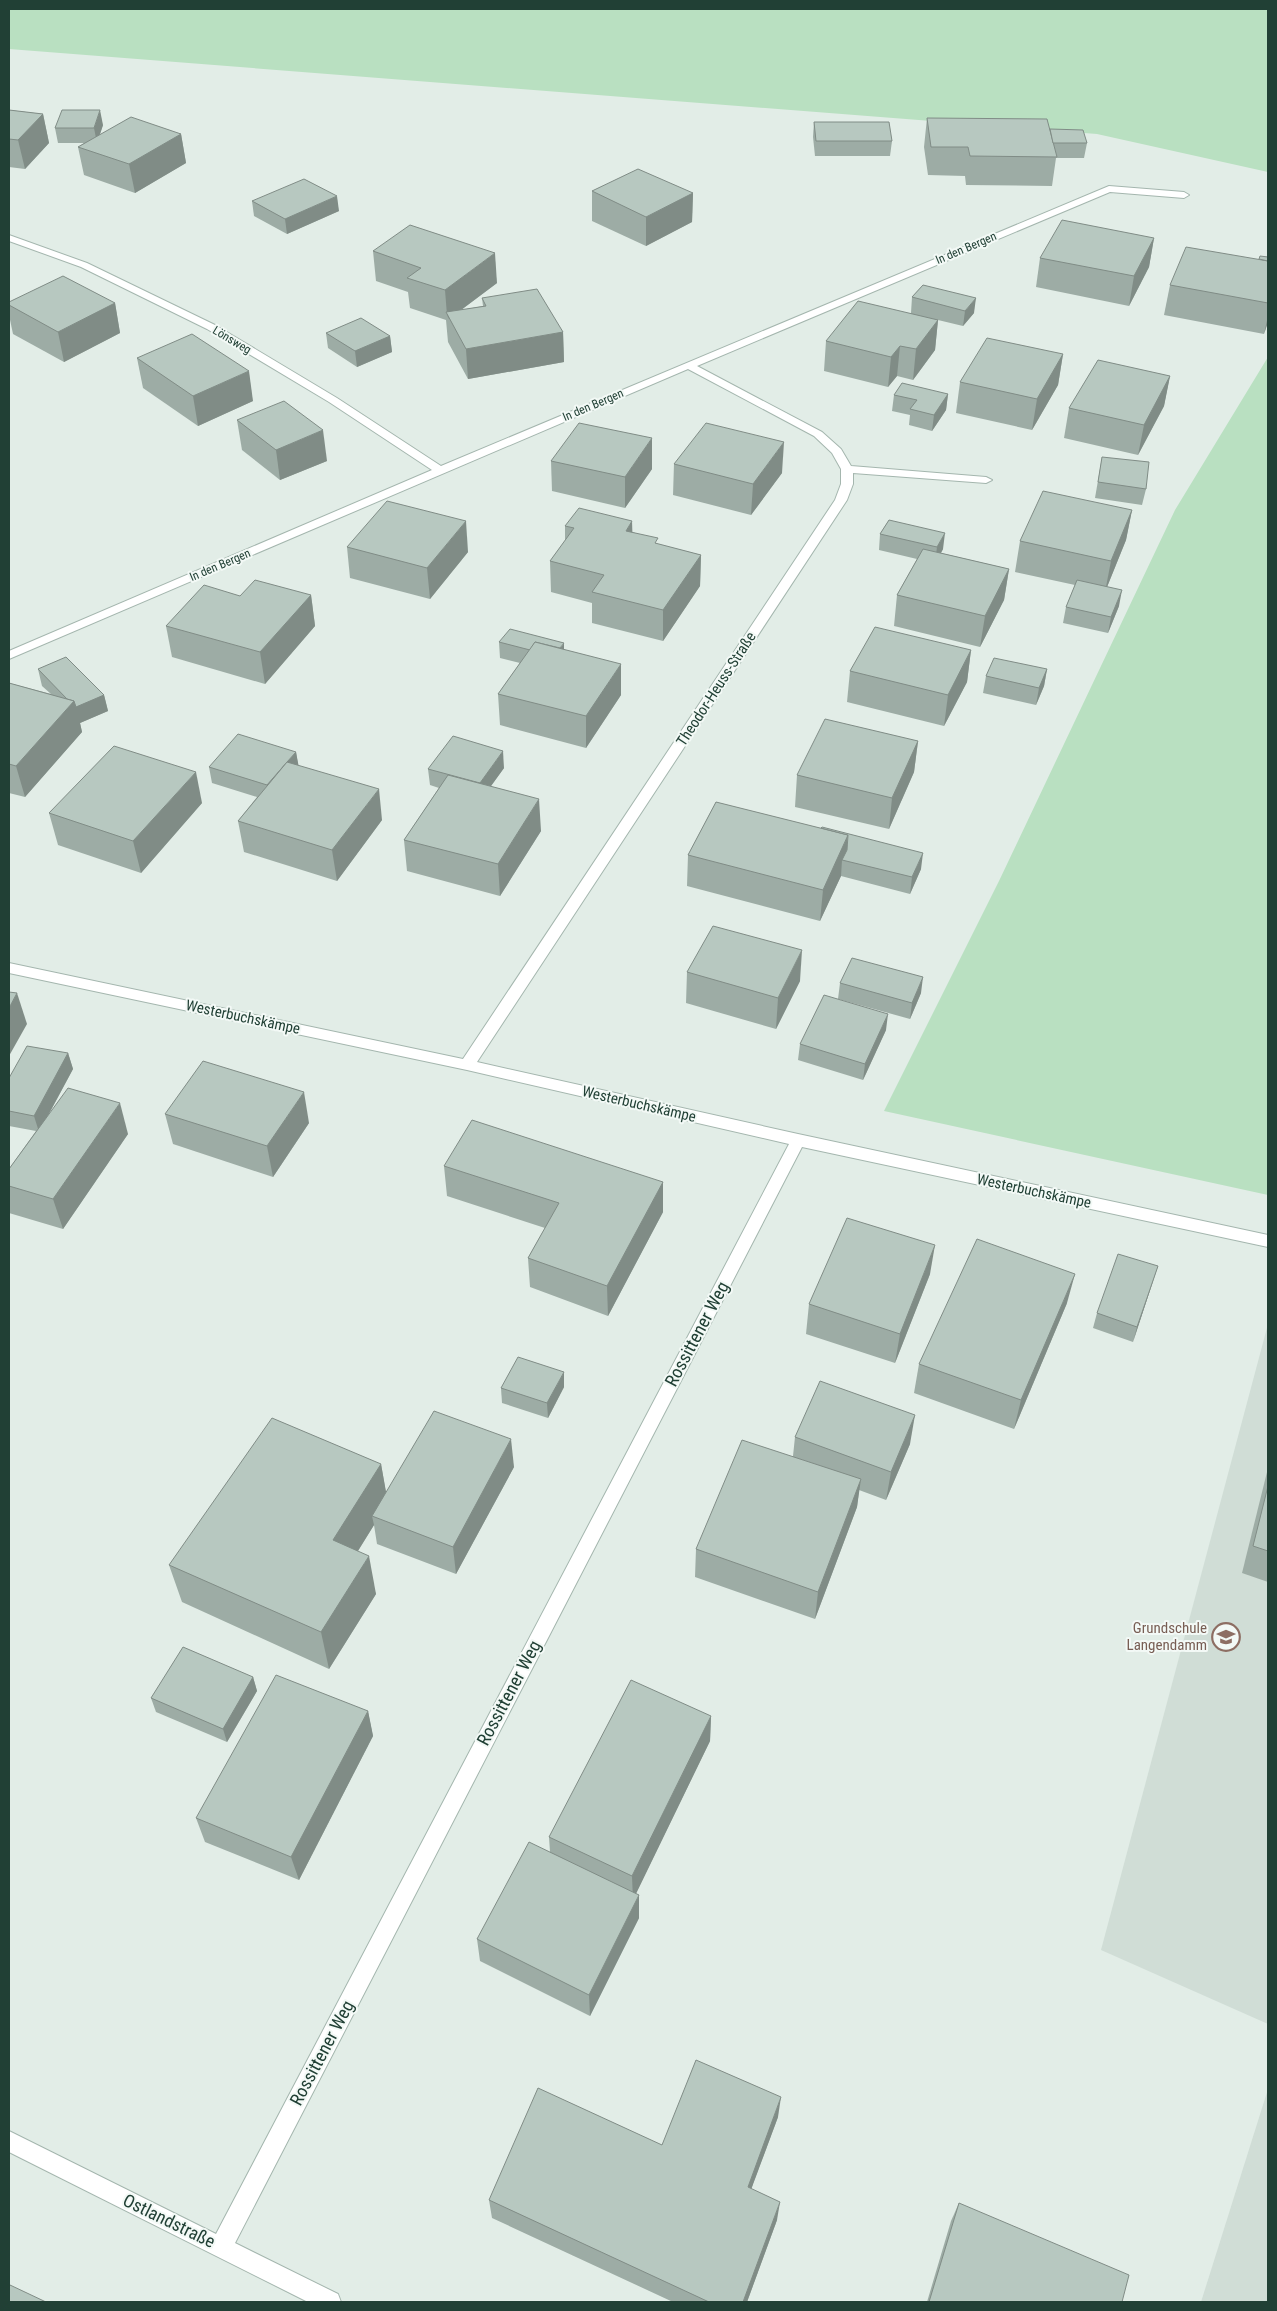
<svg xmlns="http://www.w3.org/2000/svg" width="1277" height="2311" viewBox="0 0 1277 2311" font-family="'Roboto Condensed',sans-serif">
	<rect width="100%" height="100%" fill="#e2ede7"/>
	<g fill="#d0ddd6">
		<polygon points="1268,1324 1268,2024 1101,1950"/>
		<polygon points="1268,2089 1268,2302 1201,2302"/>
	</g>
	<g fill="#b9e0c1">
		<polygon points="9,9 1268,9 1268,172 1097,134 9,49"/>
		<polygon points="1268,357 1268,1195 884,1111 999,881 1175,510"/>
	</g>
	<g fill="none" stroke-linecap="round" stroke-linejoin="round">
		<defs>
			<polygon id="minor" points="1109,186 1184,192 1189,195 1184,198 1110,192 697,366 822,432 841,449 851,466 986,477 992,480 986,483 853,473 853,484 847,500 477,1062 798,1134 1268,1235 1268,1247 802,1147 235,2243 338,2294 341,2302 308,2302 9,2152 9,2131 216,2234 789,1144 467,1070 9,973 9,963 463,1059 835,500 841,484 841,469 832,453 814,436 688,369 9,659 9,651 432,470 329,402 207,329 81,267 9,241 9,235 87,263 215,325 337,398 441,466"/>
		</defs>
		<use href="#minor" stroke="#a4b6ae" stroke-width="2"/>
		<use href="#minor" fill="#fff" fill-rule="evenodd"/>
	</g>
	<g fill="#9daca5">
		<polygon points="9,110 43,114 49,143 25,169 9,167"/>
		<polygon points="927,118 1050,129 1087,143 1084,158 1056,158 1052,186 966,185 965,176 928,175 924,147"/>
		<polygon points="814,122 892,141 890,156 815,156 813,137"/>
		<polygon points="103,125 100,134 181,134 186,163 135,193 84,175 78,147 84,143 58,143 55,128"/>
		<polygon points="592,191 693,193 692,222 646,246 592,221"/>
		<polygon points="252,201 339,211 287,234 254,216"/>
		<polygon points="1154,238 1149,267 1129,306 1036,287 1040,258"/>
		<polygon points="373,251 497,283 461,310 483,306 482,298 563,332 564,362 468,379 448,342 446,320 410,308 408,292 376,281"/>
		<polygon points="1268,257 1268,322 1264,334 1164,315 1170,285"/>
		<polygon points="923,285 974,313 963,326 938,320 935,350 913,380 897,376 888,387 824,371 826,341 911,313 912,297"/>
		<polygon points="9,302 115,303 120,333 64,362 13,334 9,315"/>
		<polygon points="326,333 390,336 392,352 357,367 328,348"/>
		<polygon points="1063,354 1058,385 1032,430 956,413 960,382"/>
		<polygon points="137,358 253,401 198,426 143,388"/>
		<polygon points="1170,376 1164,406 1138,455 1064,438 1069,408"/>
		<polygon points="948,394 946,410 932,431 909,425 910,415 892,411 894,395"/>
		<polygon points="237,420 327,461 280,480 242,450"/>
		<polygon points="1102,457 1146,489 1142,505 1095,498"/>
		<polygon points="551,461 652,469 625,508 552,491"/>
		<polygon points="674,464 782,473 751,515 673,495"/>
		<polygon points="1132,510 1126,540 1107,587 1119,606 1108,633 1063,623 1066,607 1075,585 1015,572 1020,541"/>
		<polygon points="889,520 943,549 941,553 1009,569 1004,600 980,647 894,626 897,595 917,559 879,550 880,534"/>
		<polygon points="565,526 633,532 658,544 701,555 700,586 663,641 592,623 592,603 551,592 550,561 565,541"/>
		<polygon points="347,547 468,552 430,599 350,578"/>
		<polygon points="311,595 315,626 265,684 172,657 166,626"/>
		<polygon points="499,642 564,649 621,695 586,748 500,725 498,694 520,663 500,658"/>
		<polygon points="971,650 967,682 944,726 847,702 850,671"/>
		<polygon points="38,669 104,695 108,711 80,723 82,732 25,797 9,793 9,683 51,694 42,686"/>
		<polygon points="1047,669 1044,686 1036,705 983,693 986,676"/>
		<polygon points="918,741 914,772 889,829 795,807 797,775"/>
		<polygon points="296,752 298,765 382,820 337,881 244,852 238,821 257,797 212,783 209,767"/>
		<polygon points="504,768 490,787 541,831 500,896 407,871 404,840 439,788 430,785 428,769"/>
		<polygon points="716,802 921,869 910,894 841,876 820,921 687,886 688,855"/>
		<polygon points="202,803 141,873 58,845 49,813"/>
		<polygon points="687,972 800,981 776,1029 686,1003"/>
		<polygon points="840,983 921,993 910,1019 838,999"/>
		<polygon points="886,1030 863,1080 798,1060 800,1044"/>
		<polygon points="68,1053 73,1069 49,1114 128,1134 63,1229 9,1213 9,1169 36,1131 9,1126 9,1078"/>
		<polygon points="165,1114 309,1123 273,1177 173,1144"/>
		<polygon points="444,1166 663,1182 663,1212 608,1316 530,1287 528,1258 545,1228 447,1196"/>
		<polygon points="1158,1266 1133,1342 1093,1328 1097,1313"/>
		<polygon points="930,1274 895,1363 806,1334 809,1304"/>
		<polygon points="1067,1303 1014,1429 914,1393 919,1364"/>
		<polygon points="564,1387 548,1418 502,1403 501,1388"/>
		<polygon points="795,1437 910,1444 886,1500 859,1490 857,1507 815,1619 695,1577 696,1549 793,1456"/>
		<polygon points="381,1464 386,1493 514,1467 456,1574 377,1544 374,1525 358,1551 376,1594 329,1669 182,1602 169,1565"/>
		<polygon points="1268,1468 1268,1582 1242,1573"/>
		<polygon points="253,1677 257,1691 227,1742 156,1712 151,1698"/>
		<polygon points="368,1711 373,1736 299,1880 205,1842 196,1818"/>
		<polygon points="711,1716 710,1741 636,1893 639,1918 590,2016 480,1961 477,1939 550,1852 549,1837"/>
		<polygon points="778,2117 751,2189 777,2220 747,2302 673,2302 492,2218 489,2200 662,2145"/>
		<polygon points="959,2203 1122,2302 927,2302 951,2221"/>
	</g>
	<g fill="#808c86">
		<polygon points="100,110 103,125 97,143 94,128"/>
		<polygon points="43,114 49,143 25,169 18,140"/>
		<polygon points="181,134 186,163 135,193 129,164"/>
		<polygon points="693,193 692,222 646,246 646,217"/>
		<polygon points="337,196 339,211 287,234 285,219"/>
		<polygon points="1154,238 1149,267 1129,306 1134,276"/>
		<polygon points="495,253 497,283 449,319 447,315 445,290"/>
		<polygon points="976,298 974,313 963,326 965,311"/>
		<polygon points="115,303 120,333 64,362 58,332"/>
		<polygon points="1268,316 1268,322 1264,334"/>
		<polygon points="938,320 935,350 913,380 916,349"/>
		<polygon points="563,332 564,362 468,379 466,349"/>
		<polygon points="390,336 392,352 357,367 355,351"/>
		<polygon points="900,346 897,376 888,387 891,357"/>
		<polygon points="1063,354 1058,385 1032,430 1037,399"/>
		<polygon points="249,371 253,401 198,426 193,396"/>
		<polygon points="1170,376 1164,406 1138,455 1144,425"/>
		<polygon points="948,394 946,410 932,431 934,415"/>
		<polygon points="323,430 327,461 280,480 276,450"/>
		<polygon points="652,438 652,469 625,508 625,477"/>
		<polygon points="784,442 782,473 751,515 753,484"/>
		<polygon points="1132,510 1126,540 1105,592 1111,561"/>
		<polygon points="466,521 468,552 430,599 427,568"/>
		<polygon points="632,521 633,552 626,531"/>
		<polygon points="945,533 943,549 935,563 937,547"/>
		<polygon points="701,555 700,586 663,641 663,610"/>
		<polygon points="1009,569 1004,600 980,647 985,616"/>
		<polygon points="1122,590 1119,606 1108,633 1111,617"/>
		<polygon points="311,595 315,626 265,684 260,652"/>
		<polygon points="564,643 564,659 554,657"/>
		<polygon points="971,650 967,682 944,726 948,695"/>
		<polygon points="621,664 621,695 586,748 586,716"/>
		<polygon points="1047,669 1044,686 1036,705 1039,688"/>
		<polygon points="104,695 108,711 80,723 82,732 25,797 16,766 74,701"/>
		<polygon points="918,741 914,772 889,829 892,798"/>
		<polygon points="503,751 504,768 481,800 480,783"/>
		<polygon points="296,752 299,768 267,785"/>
		<polygon points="196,772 202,803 141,873 133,841"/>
		<polygon points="379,789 382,820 337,881 332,850"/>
		<polygon points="539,799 541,831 500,896 498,864"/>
		<polygon points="848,835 846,860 842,860 841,876 820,921 823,890"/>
		<polygon points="923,853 921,869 910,894 912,877"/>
		<polygon points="802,950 800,981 776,1029 778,998"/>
		<polygon points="923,977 921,993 910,1019 912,1003"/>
		<polygon points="17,993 27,1024 9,1056 9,1008"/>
		<polygon points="888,1014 886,1030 863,1080 865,1064"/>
		<polygon points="68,1053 73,1069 39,1132 34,1116"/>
		<polygon points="304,1092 309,1123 273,1177 267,1146"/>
		<polygon points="120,1103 128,1134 63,1229 53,1199"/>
		<polygon points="663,1182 663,1212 608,1316 607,1286"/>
		<polygon points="935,1245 930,1274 895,1363 900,1334"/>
		<polygon points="1158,1266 1153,1281 1133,1342 1137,1327"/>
		<polygon points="1075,1274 1067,1303 1014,1429 1021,1400"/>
		<polygon points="564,1372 564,1387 548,1418 547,1403"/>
		<polygon points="915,1415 910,1444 886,1500 891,1472"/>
		<polygon points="511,1439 514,1467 456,1574 453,1547"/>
		<polygon points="381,1464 388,1503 372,1516 374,1525 341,1578 333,1540"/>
		<polygon points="861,1479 857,1507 815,1619 818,1592"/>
		<polygon points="369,1556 376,1594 329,1669 321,1632"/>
		<polygon points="253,1677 257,1691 227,1742 223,1729"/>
		<polygon points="368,1711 373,1736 299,1880 291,1857"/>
		<polygon points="711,1716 710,1741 633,1900 632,1876"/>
		<polygon points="639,1895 639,1918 590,2016 589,1995"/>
		<polygon points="781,2097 778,2117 745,2206 748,2187"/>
		<polygon points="780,2202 777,2220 747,2302 743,2302"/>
	</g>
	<g fill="#b7c8c0" stroke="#808c86">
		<polygon points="9,110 43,114 18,140 9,139"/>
		<polygon points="62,110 100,110 94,128 55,128"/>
		<polygon points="131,117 181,134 129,164 78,147"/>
		<polygon points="927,118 1047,119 1057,157 970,156 968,147 931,147"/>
		<polygon points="814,122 889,122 892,141 816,141"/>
		<polygon points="1050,129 1083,130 1087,143 1053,143"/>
		<polygon points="638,169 693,193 646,217 592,191"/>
		<polygon points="304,179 337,196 285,219 252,201"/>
		<polygon points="1062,220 1154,238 1134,276 1040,258"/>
		<polygon points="410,225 495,253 445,290 407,278 421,268 373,251"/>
		<polygon points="1186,247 1268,261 1268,303 1170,285"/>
		<polygon points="1260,256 1268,257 1268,261 1259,259"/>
		<polygon points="63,276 115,303 58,332 9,305 9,302"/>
		<polygon points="923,285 976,298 965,311 912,297"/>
		<polygon points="537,289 563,332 466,349 446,312 486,306 482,298"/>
		<polygon points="858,301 938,320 916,349 900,346 891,357 826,341"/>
		<polygon points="361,318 390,336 355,351 326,333"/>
		<polygon points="192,334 249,371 193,396 137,358"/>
		<polygon points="987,338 1063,354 1037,399 960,382"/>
		<polygon points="1098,360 1170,376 1144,425 1069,408"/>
		<polygon points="902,383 948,394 934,415 910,409 917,400 894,395"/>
		<polygon points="284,401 323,430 276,450 237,420"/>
		<polygon points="579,423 652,438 625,477 551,461"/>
		<polygon points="706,423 784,442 753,484 674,464"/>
		<polygon points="1102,457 1149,462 1146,489 1098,482"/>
		<polygon points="1043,491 1132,510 1111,561 1020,541"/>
		<polygon points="387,501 466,521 427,568 347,547"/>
		<polygon points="579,508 632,521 626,531 658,538 655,543 701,555 663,610 592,592 604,575 550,561 574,528 565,526"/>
		<polygon points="889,520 945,533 937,547 880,534"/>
		<polygon points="923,549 1009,569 985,616 897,595"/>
		<polygon points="255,580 311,595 260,652 166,626 204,585 240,596"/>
		<polygon points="1077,580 1122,590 1111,617 1066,607"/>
		<polygon points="875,627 971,650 948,695 850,671"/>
		<polygon points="510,629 564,643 560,648 535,642 530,650 499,642"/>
		<polygon points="535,642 621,664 586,716 498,694"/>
		<polygon points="66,657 104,695 76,707 74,701 67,699 38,669"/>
		<polygon points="994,658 1047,669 1039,688 986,676"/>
		<polygon points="9,683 74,701 16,766 9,764"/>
		<polygon points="825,719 918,741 892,798 797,775"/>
		<polygon points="238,734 296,752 287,762 267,785 209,767"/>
		<polygon points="453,736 503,751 480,783 428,769"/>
		<polygon points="114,746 196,772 133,841 49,813"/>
		<polygon points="287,762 379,789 332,850 238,821"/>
		<polygon points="448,775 539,799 498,864 404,840"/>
		<polygon points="716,802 848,835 823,890 688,855"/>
		<polygon points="822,827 923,853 912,877 842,860 847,850 848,835 821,828"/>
		<polygon points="713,926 802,950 778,998 687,972"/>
		<polygon points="852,958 923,977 912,1003 840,983"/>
		<polygon points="9,992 17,993 9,1008"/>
		<polygon points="824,995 888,1014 865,1064 800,1044"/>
		<polygon points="27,1046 68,1053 34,1116 9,1111 9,1078"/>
		<polygon points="203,1061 304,1092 267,1146 165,1114"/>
		<polygon points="68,1088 120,1103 53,1199 9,1186 9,1169"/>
		<polygon points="472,1120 663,1182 607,1286 528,1258 559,1203 444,1166"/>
		<polygon points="847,1218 935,1245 900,1334 809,1304"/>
		<polygon points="977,1239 1075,1274 1021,1400 919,1364"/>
		<polygon points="1118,1254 1158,1266 1137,1327 1097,1313"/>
		<polygon points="518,1357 564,1372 547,1403 501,1388"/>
		<polygon points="820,1381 915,1415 891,1472 795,1437"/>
		<polygon points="434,1411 511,1439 453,1547 372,1516"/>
		<polygon points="272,1418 381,1464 333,1540 369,1556 321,1632 169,1565"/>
		<polygon points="742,1440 861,1479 818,1592 696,1549"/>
		<polygon points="1268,1486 1268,1551 1253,1546"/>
		<polygon points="183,1647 253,1677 223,1729 151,1698"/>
		<polygon points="276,1675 368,1711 291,1857 196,1818"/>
		<polygon points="631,1680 711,1716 632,1876 549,1837"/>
		<polygon points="529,1842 639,1895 589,1995 477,1939"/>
		<polygon points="696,2060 781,2097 748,2187 780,2202 743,2302 709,2302 489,2200 538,2088 662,2145"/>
		<polygon points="959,2203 1129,2275 1122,2302 929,2302"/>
		<polygon points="10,2285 46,2302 9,2302 9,2287"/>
	</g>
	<defs>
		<symbol id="school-ring" viewBox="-11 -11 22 22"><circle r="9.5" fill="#f3f9f6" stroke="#8d6e63" stroke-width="1.5"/><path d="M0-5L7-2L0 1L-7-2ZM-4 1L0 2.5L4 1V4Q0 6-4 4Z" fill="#8d6e63"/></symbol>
	</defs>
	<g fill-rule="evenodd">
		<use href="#school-ring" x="1210" y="1621" width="32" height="32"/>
	</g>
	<g text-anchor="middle" stroke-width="4" stroke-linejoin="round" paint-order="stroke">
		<g font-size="12" fill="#214035" stroke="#f3f9f6">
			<text transform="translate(966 248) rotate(-23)" y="4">In den Bergen</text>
			<text transform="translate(232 340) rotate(31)" y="4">Lönsweg</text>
			<text transform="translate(593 405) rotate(-23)" y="4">In den Bergen</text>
			<text transform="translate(220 565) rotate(-23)" y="4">In den Bergen</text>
		</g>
		<g font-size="15" fill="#214035" stroke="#f3f9f6">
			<text transform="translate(716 689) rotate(-57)" y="5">Theodor-Heuss-Straße</text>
			<text transform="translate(243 1017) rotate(12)" y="5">Westerbuchskämpe</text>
			<text transform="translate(639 1104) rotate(13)" y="5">Westerbuchskämpe</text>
			<text transform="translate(1034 1191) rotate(12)" y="5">Westerbuchskämpe</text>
		</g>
		<g font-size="15" fill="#785e54" stroke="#f3f9f6" text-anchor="end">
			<text x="1207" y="1633">Grundschule<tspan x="1207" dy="17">Langendamm</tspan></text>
		</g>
		<g font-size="18" fill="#214035" stroke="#f3f9f6">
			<text transform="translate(697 1334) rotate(-62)" y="6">Rossittener Weg</text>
			<text transform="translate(509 1693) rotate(-62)" y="6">Rossittener Weg</text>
			<text transform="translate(322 2053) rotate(-62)" y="6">Rossittener Weg</text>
			<text transform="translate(169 2221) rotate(26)" y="6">Ostlandstraße</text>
		</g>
	</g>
	<rect width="1277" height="2311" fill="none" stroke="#214035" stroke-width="20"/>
</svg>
